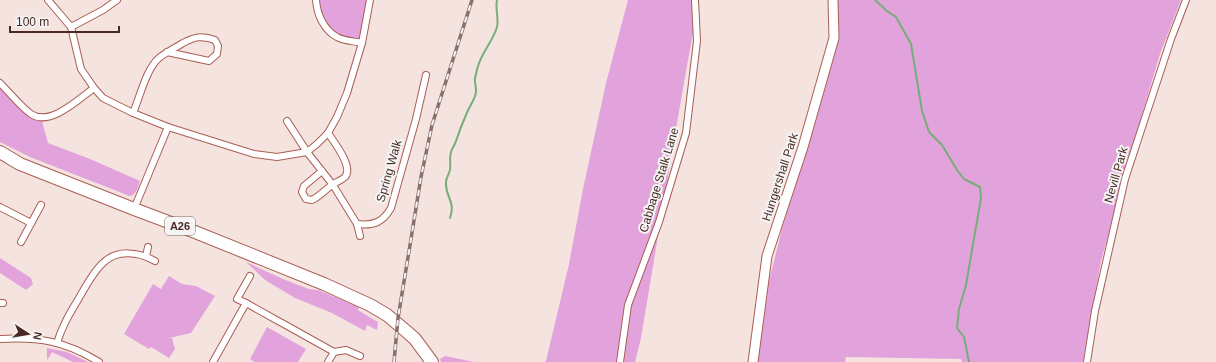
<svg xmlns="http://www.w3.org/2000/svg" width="1216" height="362" viewBox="0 0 1216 362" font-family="Arial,sans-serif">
	<rect width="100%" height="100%" fill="#f5e3e0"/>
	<g fill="#e2a3dd">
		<polygon points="317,0 368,0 361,42 338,36 325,26"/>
		<path d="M628,0h71c-21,112 -39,225 -58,338l-6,24h-91l2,-1 23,-97 14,-75 23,-106z"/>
		<polygon points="836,0 1181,0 1160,54 1138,128 1101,261 1083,362 962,362 961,359 846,357 845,362 756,362 765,297 782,229 837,41"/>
		<polygon points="0,84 36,118 42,121 48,143 90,159 140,181 137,190 133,195 129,196 122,193 30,157 0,142"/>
		<polygon points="0,258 31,278 33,284 26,290 0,273"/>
		<polygon points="246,262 283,279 309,289 318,290 359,307 358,310 361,312 378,322 377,330 367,325 365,331 332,313 295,298 265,280"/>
		<polygon points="169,276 182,284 196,286 215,296 191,333 165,339 172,338 175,349 169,358 151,347 149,349 124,334 153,284 161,289"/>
		<polygon points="267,327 306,349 298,362 255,362 250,359"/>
		<polygon points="47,348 67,352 88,362 73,362 52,352 47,360"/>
		<polygon points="445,356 474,362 441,362 440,359"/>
	</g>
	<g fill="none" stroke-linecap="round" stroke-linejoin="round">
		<g stroke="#77ad78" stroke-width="2">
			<polyline points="875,0 887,11 896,17 911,44 922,111 929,132 942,145 957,170 964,179 980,187 981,198 966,285 959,309 957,328 964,337 969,362"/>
			<path d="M450,218c6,-18 -5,-20 -4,-36 0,-4 3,-8 4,-12 1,-6 -1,-12 1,-18 1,-4 4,-7 5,-11 3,-9 6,-17 10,-26 2,-6 7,-13 9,-19 3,-6 -1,-12 0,-18 1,-3 2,-9 3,-12 4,-14 15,-25 19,-39 2,-9 -2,-18 0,-27"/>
		</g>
		<defs>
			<g id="street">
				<polyline points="48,0 71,27 81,69 94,88 103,98 133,113 168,127 254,154 277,157 307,152 317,144 328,133 337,117 347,93 362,43 370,0"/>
				<path d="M316,0c1,15 8,30 21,37 7,4 17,4 25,6"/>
				<polyline points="71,27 103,10 117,0"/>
				<path d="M0,83c8,8 22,25 31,31 19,13 48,-15 63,-26"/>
				<path d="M133,113c7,-16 13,-44 26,-55 7,-6 16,-10 24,-15 11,-6 19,-8 32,-3l3,6 -1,8 -8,7 -42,-9"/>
				<polyline points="287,121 307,152 333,185 357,224 360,236"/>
				<path d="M322,171l-18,15 -2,6 4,7 6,1c8,-4 13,-10 20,-15 4,-3 10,-5 13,-8 9,-10 -11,-35 -17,-44"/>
				<polyline points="0,207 31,223"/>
				<polyline points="134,209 168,127"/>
				<path d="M357,224c17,2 26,-2 34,-16l25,-89 10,-44"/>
				<polyline points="21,242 41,205"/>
				<polyline points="146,256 148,247"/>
				<polyline points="0,303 3,303"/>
				<polyline points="246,303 237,299 250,276"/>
				<polyline points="282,323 334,352 328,362"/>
				<path d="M0,339c40,-2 65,2 99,23"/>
				<path d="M57,343c5,-17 13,-30 22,-45 7,-12 14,-26 24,-35 14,-14 36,-11 52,-2"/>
				<polyline points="334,352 346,350 360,356"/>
				<polyline points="213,362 246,303 280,322"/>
				<polyline points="620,362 628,305 659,222 686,133 697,41 695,0"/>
				<polyline points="1087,362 1095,311 1125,179 1171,39 1186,0"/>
			</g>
			<polyline id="secondary" points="753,362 767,256 803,147 834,38 833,0"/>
			<polyline id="highway" points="0,152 20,164 134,209 195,232 324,284 370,305 387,315 406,331 415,339 432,362"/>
		</defs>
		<use href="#street" stroke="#a95e53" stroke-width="8"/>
		<use href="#secondary" stroke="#a95e53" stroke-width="11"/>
		<use href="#highway" stroke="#a95e53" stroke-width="14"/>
		<use href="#street" stroke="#fff" stroke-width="6"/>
		<use href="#secondary" stroke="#fff" stroke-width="9"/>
		<use href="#highway" stroke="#fff" stroke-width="12"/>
		<defs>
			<polyline id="rail" points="394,362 398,318 411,239 421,177 432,125 472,0"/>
		</defs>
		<use href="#rail" stroke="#8a6f6b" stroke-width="3.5"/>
		<use href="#rail" stroke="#f5f5f5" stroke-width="2" stroke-dasharray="6" stroke-linecap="butt"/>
	</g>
	<g text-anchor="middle" stroke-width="4" stroke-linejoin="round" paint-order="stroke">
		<rect fill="#f5f5f5" stroke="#7d6663" stroke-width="1" x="165" y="217" width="30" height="18" rx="3"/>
		<g font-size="11" font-weight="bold" fill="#4a2924">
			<text x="180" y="230">A26</text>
		</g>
		<g font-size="12" fill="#4a2924" stroke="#f5f5f5">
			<text transform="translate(389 171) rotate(-74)" y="4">Spring Walk</text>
			<text transform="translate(1116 175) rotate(-74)" y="4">Nevill Park</text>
			<text transform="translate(780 177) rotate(-72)" y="4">Hungershall Park</text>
			<text transform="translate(659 180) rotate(-73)" y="4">Cabbage Stalk Lane</text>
		</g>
	</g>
	<g transform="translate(28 334) rotate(102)" stroke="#f5f5f5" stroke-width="3" paint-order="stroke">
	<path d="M0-3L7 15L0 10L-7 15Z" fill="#4a2924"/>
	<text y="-6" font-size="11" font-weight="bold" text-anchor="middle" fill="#4a2924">N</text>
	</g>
	<path d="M10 26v6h109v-6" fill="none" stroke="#4a2924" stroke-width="2"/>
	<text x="16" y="26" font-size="12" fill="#4a2924" stroke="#f5f5f5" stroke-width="3" paint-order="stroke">100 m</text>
</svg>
